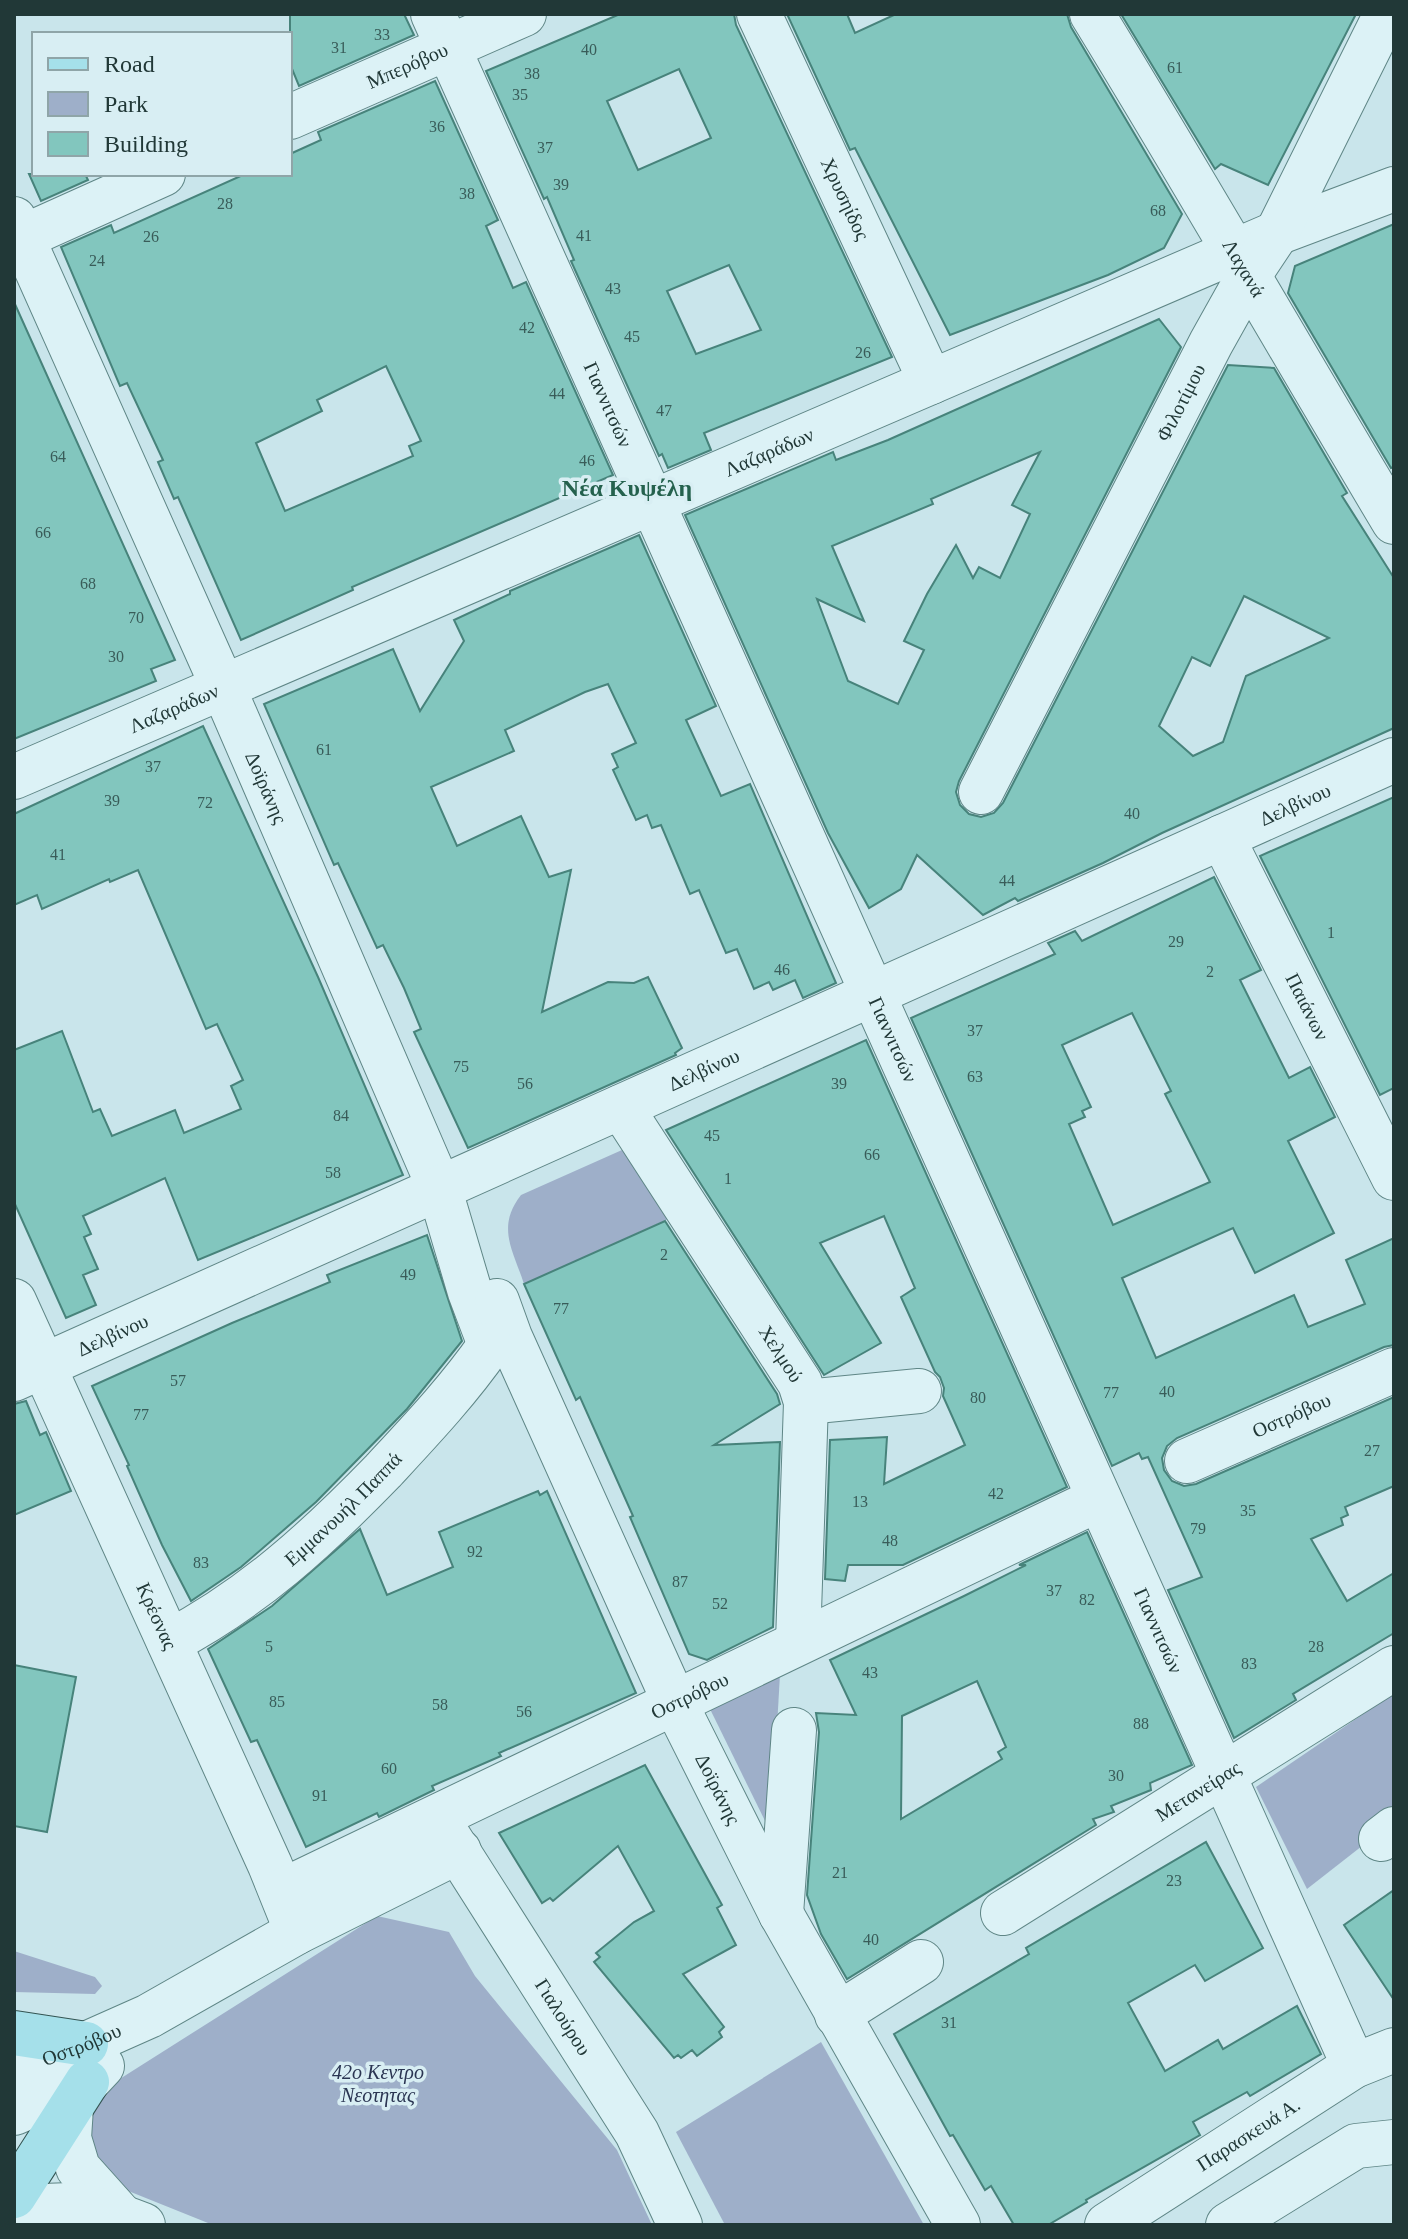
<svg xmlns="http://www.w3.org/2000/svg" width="1408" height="2239" viewBox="0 0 1408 2239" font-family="'Times New Roman',serif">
	<rect width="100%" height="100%" fill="#c9e5eb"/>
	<g fill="#9eafc9">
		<path d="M622,1150l46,69 -144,65c-11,-34 -28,-57 -3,-89z"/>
		<polygon points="780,1674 771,1833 710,1709"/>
		<polygon points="1394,1693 1394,1821 1307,1889 1256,1787"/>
		<polygon points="377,1916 449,1932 475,1976 617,2150 652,2225 213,2225 96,2178 85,2101"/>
		<polygon points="14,1951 95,1977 102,1986 95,1994 14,1992"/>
		<polygon points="821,2042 924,2225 725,2225 676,2132"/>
	</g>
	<g fill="#82c6be" stroke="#47837b" stroke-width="2" fill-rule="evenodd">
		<polygon points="290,14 404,14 414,35 299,86 290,64"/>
		<path d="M620,14h114l2,11 156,332 -188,76 7,17 -43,18 -6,-14 -3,2 -88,-195 3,-1 -27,-63 -3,2 -58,-128zM679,69l32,69 -73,32 -31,-69zM729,265l32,65 -65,24 -29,-63z"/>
		<polygon points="787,14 847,14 855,33 896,14 1067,14 1071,27 1182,214 1164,248 1108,275 950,335 855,148 850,150"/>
		<polygon points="1121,14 1356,14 1268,185 1221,164 1215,169"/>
		<path d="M435,81l63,139 -12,6 27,62 13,-6 87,193 -261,112 1,3 -112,50 -63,-143 -4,2 -16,-37 5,-2 -36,-77 -7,3 -59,-139 50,-22 3,8 131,-59h45v-20l31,-14 -3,-8zM386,366l35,75 -12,5 4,10 -128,55 -29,-68 66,-32 -5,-11z"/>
		<polygon points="29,174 85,174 88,180 41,201"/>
		<polygon points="1394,224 1394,467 1391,468 1288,293 1295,266"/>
		<polygon points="14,302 175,660 151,669 156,681 14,739"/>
		<path d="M1159,319l22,28 -222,434 -3,11 4,13 9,9 12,3 13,-4 9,-10 225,-438 46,3 73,125 -5,3 52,82v150l-232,105 -59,30 -85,38 -3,-3 -32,17 -66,-60 -16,34 -32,19 -41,-75 -143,-318 148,-63 3,8 52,-20zM1040,452l-28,53 18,9 -30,64 -21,-11 -6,11 -17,-33 -29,49 -23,47 20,9 -26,54 -50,-23 -31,-82 47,22 -32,-75 101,-42 -2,-5zM1244,596l85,42 -83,38 -23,66 -30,14 -34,-30 33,-69 18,9z"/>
		<polygon points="639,535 716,706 686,720 721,796 750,784 836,983 803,998 795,980 773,990 769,982 754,989 737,949 726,953 699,890 690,894 661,825 652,828 647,815 636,820 613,770 618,767 612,754 636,743 608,684 585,692 505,730 514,751 431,787 457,846 521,816 549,877 571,870 542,1012 608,982 634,983 648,977 682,1048 675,1053 676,1055 468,1148 414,1032 421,1029 404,988 383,945 377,948 338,863 334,865 264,704 393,649 420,711 464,641 454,620 510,594 510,591"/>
		<polygon points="203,726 318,977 403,1175 198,1260 165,1178 83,1216 91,1234 84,1237 98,1269 83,1275 96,1305 66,1318 14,1202 14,1050 62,1031 93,1112 100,1109 112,1136 175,1110 184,1133 241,1109 231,1086 243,1080 217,1024 206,1029 138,870 110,882 109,879 42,909 37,895 14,905 14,814"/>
		<polygon points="1394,797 1394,1088 1380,1095 1260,856"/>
		<path d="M1214,877l47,93 -21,10 49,98 21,-11 25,50 -47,24 46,92 -79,40 -22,-45 -111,50 34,80 138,-63 14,32 57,-23 -19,-44 48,-22v107l-10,2 -207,91 -10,8 -5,12 2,12 8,11 12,5 12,-2 198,-87v89l-49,21 3,8 -7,3 2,7 -32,14 36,62 47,-28v60l-101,61 3,6 -62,38 -66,-148 34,-13 -54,-120 -6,2 -3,-6 -27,13 -201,-448 144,-64 -7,-11 27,-12 7,10zM1132,1013l39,78 -6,3 45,88 -97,43 -44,-101 16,-7 -3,-6 9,-4 -29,-62z"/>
		<polygon points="866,1040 1067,1487 903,1565 848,1565 845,1581 825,1579 830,1440 887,1437 884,1484 965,1445 943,1396 944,1388 940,1377 935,1372 901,1297 915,1288 884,1216 820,1243 881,1343 824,1375 666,1130"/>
		<polygon points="665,1221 777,1394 780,1404 714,1445 780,1442 773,1627 707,1660 689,1654 630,1517 633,1516 580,1397 576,1400 524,1284"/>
		<polygon points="427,1235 462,1341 407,1409 316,1502 241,1567 191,1601 162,1545 127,1466 129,1465 92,1386 232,1323 330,1282 327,1275"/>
		<polygon points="26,1401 40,1435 46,1432 71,1491 14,1515 14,1404"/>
		<polygon points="538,1491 540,1495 547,1491 636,1693 499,1753 501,1756 432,1786 434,1790 379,1817 377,1813 306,1847 257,1740 251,1742 208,1649 272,1606 360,1529 387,1595 453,1567 439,1532"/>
		<path d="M1087,1532l105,233 -42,18 1,7 -40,16 3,6 -21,7 3,6 -249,154 -26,-45 -14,-39 12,-163 -3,-19 40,2 -26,-55 134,-64 62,-31h-7zM977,1681l29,66 -8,5 4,7 -101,60 1,-103z"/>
		<polygon points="14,1665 76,1677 47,1832 14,1826"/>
		<polygon points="645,1765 722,1905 717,1908 736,1945 683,1974 724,2027 719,2032 722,2037 697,2056 692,2050 681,2058 678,2055 674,2058 594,1962 600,1957 596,1953 634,1922 654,1911 618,1846 553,1901 550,1898 542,1903 499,1833"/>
		<polygon points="1206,1842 1263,1948 1205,1981 1195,1965 1128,2003 1165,2071 1218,2040 1223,2049 1297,2006 1321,2054 1250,2096 1247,2092 1193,2122 1200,2135 1086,2200 1087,2202 1048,2225 1014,2225 991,2186 985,2190 953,2135 950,2136 894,2034 1029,1954 1026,1948"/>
		<polygon points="1394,1890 1394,2000 1344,1925"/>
	</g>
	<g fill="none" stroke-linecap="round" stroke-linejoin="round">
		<defs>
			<g id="minor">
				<path id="s1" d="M433,14l921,2052"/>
				<path id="s2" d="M759,14l172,368"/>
				<path id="s3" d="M1092,14c103,168 201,339 302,508"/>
				<path id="s4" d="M290,117l234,-103"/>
				<path id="s5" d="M14,219l209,468 216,500 31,105 20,53"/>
				<polyline points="14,241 163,174"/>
				<path id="s6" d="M14,777l1263,-544 117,-44"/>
				<path id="s7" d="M981,792l230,-449 38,-68 28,-42 109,-219"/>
				<path id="s8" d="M1222,837l172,341"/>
				<path id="s9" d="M621,1107l179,276 6,19 -8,240"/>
				<path id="s10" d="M14,1301l256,564 27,67"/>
				<path id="s11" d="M497,1301l13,36 164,364 107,213 177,311"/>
				<path id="s12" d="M14,1379l1380,-619"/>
				<polyline points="806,1402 919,1391"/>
				<path id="s13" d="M1187,1461l207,-91"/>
				<path id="s14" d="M169,1642c84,-44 148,-103 214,-171 38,-41 75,-80 107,-126"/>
				<path id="s15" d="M443,1828l194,305 43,92"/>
				<polyline points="1381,1839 1394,1829"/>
				<path id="s16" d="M282,1891l817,-392"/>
				<path id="s17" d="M1003,1913l391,-245"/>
				<polyline points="781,1914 794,1730"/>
				<polyline points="837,2015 921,1962"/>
				<path id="s18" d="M14,2070l72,-26 63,-28 148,-84 162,-81"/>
				<polyline points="71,2107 69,2138 78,2168 121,2216"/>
				<polyline points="14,2113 87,2082 102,2066"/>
				<path d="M14,2214c50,-17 82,-7 129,11"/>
				<path id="s19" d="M1107,2225l247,-159 40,-16"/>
				<polyline points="1228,2225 1356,2146 1394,2142"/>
			</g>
			<g id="major">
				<polyline points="14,2033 86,2044"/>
				<polyline points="14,2196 87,2082"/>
			</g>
		</defs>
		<use href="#minor" stroke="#5f8686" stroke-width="46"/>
		<use href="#major" stroke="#335452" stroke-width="46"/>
		<use href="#minor" stroke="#dcf2f6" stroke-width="44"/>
		<use href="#major" stroke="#a5e0ea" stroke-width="44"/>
	</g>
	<g text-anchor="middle" stroke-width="7" stroke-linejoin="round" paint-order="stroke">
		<g font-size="16" fill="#395c59">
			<text x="382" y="40">33</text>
			<text x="339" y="53">31</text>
			<text x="589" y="55">40</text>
			<text x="1175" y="73">61</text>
			<text x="532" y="79">38</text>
			<text x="520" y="100">35</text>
			<text x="437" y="132">36</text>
			<text x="545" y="153">37</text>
			<text x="561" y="190">39</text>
			<text x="467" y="199">38</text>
			<text x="225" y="209">28</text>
			<text x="1158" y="216">68</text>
			<text x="584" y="241">41</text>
			<text x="151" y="242">26</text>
			<text x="97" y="266">24</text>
			<text x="613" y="294">43</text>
			<text x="527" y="333">42</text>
			<text x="632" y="342">45</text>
			<text x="863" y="358">26</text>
			<text x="557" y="399">44</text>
			<text x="664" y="416">47</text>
			<text x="58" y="462">64</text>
			<text x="587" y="466">46</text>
			<text x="43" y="538">66</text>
			<text x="88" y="589">68</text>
			<text x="136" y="623">70</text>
			<text x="116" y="662">30</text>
			<text x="324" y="755">61</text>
			<text x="153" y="772">37</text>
			<text x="112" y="806">39</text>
			<text x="205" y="808">72</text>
			<text x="1132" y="819">40</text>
			<text x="58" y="860">41</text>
			<text x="1007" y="886">44</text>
			<text x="1331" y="938">1</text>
			<text x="1176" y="947">29</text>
			<text x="782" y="975">46</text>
			<text x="1210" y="977">2</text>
			<text x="975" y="1036">37</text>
			<text x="461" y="1072">75</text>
			<text x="975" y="1082">63</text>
			<text x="525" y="1089">56</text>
			<text x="839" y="1089">39</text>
			<text x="341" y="1121">84</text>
			<text x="712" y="1141">45</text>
			<text x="872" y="1160">66</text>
			<text x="333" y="1178">58</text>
			<text x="728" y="1184">1</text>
			<text x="664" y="1260">2</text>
			<text x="408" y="1280">49</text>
			<text x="561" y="1314">77</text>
			<text x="178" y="1386">57</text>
			<text x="1167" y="1397">40</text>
			<text x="1111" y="1398">77</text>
			<text x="978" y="1403">80</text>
			<text x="141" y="1420">77</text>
			<text x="1372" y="1456">27</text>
			<text x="996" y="1499">42</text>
			<text x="860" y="1507">13</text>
			<text x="1248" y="1516">35</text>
			<text x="1198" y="1534">79</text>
			<text x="890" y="1546">48</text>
			<text x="475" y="1557">92</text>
			<text x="201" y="1568">83</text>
			<text x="680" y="1587">87</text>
			<text x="1054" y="1596">37</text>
			<text x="1087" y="1605">82</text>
			<text x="720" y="1609">52</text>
			<text x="269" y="1652">5</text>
			<text x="1316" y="1652">28</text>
			<text x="1249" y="1669">83</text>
			<text x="870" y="1678">43</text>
			<text x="277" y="1707">85</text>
			<text x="440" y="1710">58</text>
			<text x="524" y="1717">56</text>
			<text x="1141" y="1729">88</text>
			<text x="389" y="1774">60</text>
			<text x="1116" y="1781">30</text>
			<text x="320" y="1801">91</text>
			<text x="840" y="1878">21</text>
			<text x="1174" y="1886">23</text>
			<text x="871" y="1945">40</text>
			<text x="949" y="2028">31</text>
		</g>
		<g font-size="20" fill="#213837" stroke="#d8eef3">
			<text dy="7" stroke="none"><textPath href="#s4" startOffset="128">Μπερόβου</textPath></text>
			<text dy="7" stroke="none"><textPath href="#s2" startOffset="204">Χρυσηίδος</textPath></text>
			<text dy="7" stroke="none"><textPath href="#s3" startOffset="296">Λαχανά</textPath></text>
			<text dy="7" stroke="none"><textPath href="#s7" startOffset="438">Φιλοτίμου</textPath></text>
			<text dy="7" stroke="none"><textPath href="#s1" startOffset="428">Γιαννιτσών</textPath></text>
			<text dy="7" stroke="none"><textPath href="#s6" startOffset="822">Λαζαράδων</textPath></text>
			<text dy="7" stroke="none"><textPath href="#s6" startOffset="174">Λαζαράδων</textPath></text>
			<text dy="7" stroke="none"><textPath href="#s5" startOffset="622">Δοϊράνης</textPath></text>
			<text dy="7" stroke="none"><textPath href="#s12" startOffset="1404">Δελβίνου</textPath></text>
			<text dy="7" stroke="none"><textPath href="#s8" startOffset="190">Παιάνων</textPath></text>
			<text dy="7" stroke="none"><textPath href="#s1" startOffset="1124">Γιαννιτσών</textPath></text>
			<text dy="7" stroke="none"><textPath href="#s12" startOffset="756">Δελβίνου</textPath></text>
			<text dy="7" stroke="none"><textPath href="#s12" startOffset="108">Δελβίνου</textPath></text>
			<text dy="7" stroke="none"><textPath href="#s9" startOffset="294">Χελμού</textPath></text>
			<text dy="7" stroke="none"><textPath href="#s13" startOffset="114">Οστρόβου</textPath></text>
			<text dy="7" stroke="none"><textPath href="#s14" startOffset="220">Εμμανουήλ Παππά</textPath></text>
			<text dy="7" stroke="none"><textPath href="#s10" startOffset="346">Κρέσνας</textPath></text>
			<text dy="7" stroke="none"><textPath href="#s1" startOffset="1772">Γιαννιτσών</textPath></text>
			<text dy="7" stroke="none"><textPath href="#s16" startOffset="452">Οστρόβου</textPath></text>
			<text dy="7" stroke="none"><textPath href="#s11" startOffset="536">Δοϊράνης</textPath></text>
			<text dy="7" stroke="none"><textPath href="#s17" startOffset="230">Μετανείρας</textPath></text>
			<text dy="7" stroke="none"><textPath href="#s15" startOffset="224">Γιαλούρου</textPath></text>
			<text dy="7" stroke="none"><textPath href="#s18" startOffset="72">Οστρόβου</textPath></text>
			<text dy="7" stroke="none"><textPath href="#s19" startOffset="168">Παρασκευά Α.</textPath></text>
		</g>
		<g font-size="20" font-style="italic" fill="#2a3552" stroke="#d8eef3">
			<text x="378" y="2079">42ο Κεντρο<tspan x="378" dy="23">Νεοτητας</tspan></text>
		</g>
		<g font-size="24" font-weight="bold" fill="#24614d" stroke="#d8eef3">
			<text x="627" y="496">Νέα Κυψέλη</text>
		</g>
	</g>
	<rect width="1408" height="2239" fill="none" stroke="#213837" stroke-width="32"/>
	<rect x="32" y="32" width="260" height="144" fill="#d8eef3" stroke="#8fa5a8" stroke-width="2"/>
	<rect x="48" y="58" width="40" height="12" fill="#a5e0ea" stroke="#8fa5a8" stroke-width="2"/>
	<text x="104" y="72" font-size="24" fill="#213837">Road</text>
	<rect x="48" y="92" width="40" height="24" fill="#9eafc9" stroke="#8fa5a8" stroke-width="2"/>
	<text x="104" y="112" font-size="24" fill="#213837">Park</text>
	<rect x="48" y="132" width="40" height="24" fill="#82c6be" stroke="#8fa5a8" stroke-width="2"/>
	<text x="104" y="152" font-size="24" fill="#213837">Building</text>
</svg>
